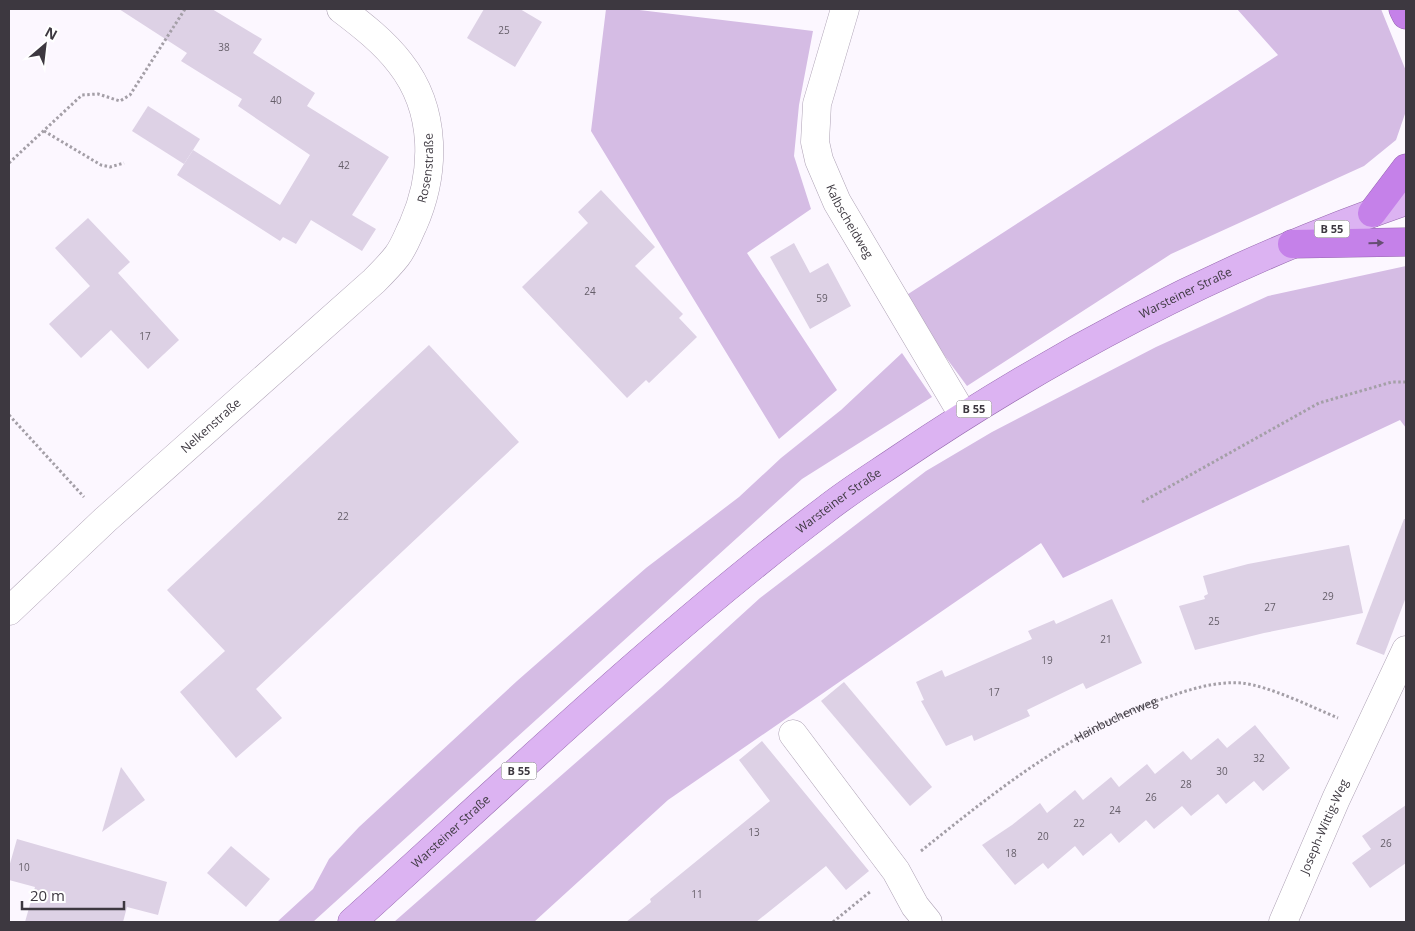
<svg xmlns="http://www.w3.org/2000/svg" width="1415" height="931" viewBox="0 0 1415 931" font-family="'Open Sans',sans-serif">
	<rect width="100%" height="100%" fill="#fcf7ff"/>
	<g fill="#d5bce4">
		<polygon points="606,9 631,9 813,31 799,105 794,156 811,209 747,253 837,390 779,439 591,131"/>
		<polygon points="1237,9 1381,9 1406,71 1406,111 1396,140 1364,166 1171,254 967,386 902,298 1278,55"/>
		<polygon points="1406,266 1406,428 1400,420 1063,578 1041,543 668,800 534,922 394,922 661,688 760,598 926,471 992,432 1156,347 1268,296"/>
		<polygon points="902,353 932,397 802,479 313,922 277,922 313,889 329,859 359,827 517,681 646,568 739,497 781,458 841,410"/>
	</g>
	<g fill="#ddd1e5">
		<polygon points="119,9 212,9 262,39 253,53 315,93 307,106 389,157 352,215 376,229 362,251 311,220 296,244 283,237 280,241 177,175 193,150 280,205 310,155 238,106 242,99 181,61 187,53"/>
		<polygon points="484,9 520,9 542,22 515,67 467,38"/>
		<polygon points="148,106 200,139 184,164 132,131"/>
		<polygon points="601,190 655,247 635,266 683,314 679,318 697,337 649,383 646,380 627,398 522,287 588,223 578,212"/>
		<polygon points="88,218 130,262 118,273 179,340 148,369 111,330 81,358 49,324 90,286 55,248"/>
		<polygon points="794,243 810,273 828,263 851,306 810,329 770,257"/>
		<polygon points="429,345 519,442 256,689 282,718 236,758 180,692 225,651 167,590"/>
		<polygon points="1404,519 1406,519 1406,597 1384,655 1356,644"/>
		<polygon points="1349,545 1363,613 1264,633 1195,650 1179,606 1205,599 1204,596 1208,594 1203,576 1248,564"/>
		<polygon points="1112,599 1142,663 1086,689 1083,683 1027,710 1030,716 974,741 972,735 946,746 921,701 924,700 916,682 942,670 945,677 1032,639 1028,631 1054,620 1056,624"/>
		<polygon points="844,682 932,787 910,806 821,701"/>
		<polygon points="1255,725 1290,768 1263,791 1254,781 1226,804 1218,794 1191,816 1182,806 1154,829 1146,820 1119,843 1111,833 1083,856 1075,846 1048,869 1043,863 1015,885 982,845 1012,825 1040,803 1047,813 1075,790 1083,800 1111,777 1119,787 1147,764 1155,774 1183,751 1191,760 1218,738 1227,748"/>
		<polygon points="762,741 869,871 846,890 826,866 756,922 626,922 651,902 650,899 770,801 739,760"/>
		<polygon points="121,767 145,800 102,832"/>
		<polygon points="1406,805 1406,863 1370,888 1352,863 1371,849 1362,836"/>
		<polygon points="17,839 167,882 158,915 127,907 123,922 25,922 35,887 9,880 9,867"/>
		<polygon points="231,846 270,879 246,907 207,873"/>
	</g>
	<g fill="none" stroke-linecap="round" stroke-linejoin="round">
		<defs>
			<g id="minor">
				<path id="s2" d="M845,9l-28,95 -2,38 4,18 18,42 126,213"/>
				<path id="s3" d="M9,611l96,-91 269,-239c8,-8 16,-16 23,-25 7,-9 11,-21 16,-31 23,-52 24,-115 -13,-162 -16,-21 -38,-38 -59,-54"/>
				<polyline points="793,734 896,871 915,906 928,922"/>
				<path id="s4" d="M1283,922l53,-123 70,-149"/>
			</g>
			<g id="major">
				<path id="s5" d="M352,922c155,-140 306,-286 473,-412 24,-19 50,-35 75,-52 157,-106 327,-195 506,-257"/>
			</g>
			<g id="highway">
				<polyline points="1403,9 1406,15"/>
				<polyline points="1372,213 1406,168"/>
				<polyline points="1292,244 1406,242"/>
			</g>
		</defs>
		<use href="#minor" stroke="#aea2b5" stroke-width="29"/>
		<use href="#major" stroke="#9567ae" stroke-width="29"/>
		<use href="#highway" stroke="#9567ae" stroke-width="29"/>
		<g stroke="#a49fa7" stroke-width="3" stroke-dasharray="2.5 2.5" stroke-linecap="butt">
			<polyline points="44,131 101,165 110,167 124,163"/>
			<polyline points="9,163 82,95 98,94 120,101 130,95 185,9"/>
			<polyline points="9,415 84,497"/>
			<polyline points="1142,502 1319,403 1392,382 1406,382"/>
			<path id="s1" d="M921,851c76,-61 153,-123 247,-154 23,-8 48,-16 74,-14 27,3 70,24 96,35"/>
			<polyline points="833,922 871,891"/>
		</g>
		<use href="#minor" stroke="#fff" stroke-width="28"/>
		<use href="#major" stroke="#dcb3f2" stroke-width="28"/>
		<use href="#highway" stroke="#c581e9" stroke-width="28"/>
	</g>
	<defs><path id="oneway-solid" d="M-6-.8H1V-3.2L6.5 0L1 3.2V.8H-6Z" transform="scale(1.25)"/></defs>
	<use fill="#664e73" href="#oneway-solid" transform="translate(1376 243) rotate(-1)"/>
	<g text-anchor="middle" stroke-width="4" stroke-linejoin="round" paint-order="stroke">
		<g font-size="10" fill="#655e69">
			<text x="504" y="34">25</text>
			<text x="224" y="51">38</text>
			<text x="276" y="104">40</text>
			<text x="344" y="169">42</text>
			<text x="590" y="295">24</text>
			<text x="822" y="302">59</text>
			<text x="145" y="340">17</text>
			<text x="343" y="520">22</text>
			<text x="1328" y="600">29</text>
			<text x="1270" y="611">27</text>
			<text x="1214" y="625">25</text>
			<text x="1106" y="643">21</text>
			<text x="1047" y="664">19</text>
			<text x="994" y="696">17</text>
			<text x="1259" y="762">32</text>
			<text x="1222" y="775">30</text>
			<text x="1186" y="788">28</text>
			<text x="1151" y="801">26</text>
			<text x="1115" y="814">24</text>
			<text x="1079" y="827">22</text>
			<text x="754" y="836">13</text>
			<text x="1043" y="840">20</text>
			<text x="1386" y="847">26</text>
			<text x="1011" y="857">18</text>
			<text x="24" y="871">10</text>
			<text x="697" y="898">11</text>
		</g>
		<g fill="#fff" stroke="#777479" stroke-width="1">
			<rect x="1314.5" y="220.5" width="35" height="17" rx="4"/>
			<rect x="956.5" y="400.5" width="35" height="17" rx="4"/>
			<rect x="501.5" y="762.5" width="35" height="17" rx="4"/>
		</g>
		<g font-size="11" font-weight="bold" fill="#3d3840">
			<text x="1332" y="233">B 55</text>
			<text x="974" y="413">B 55</text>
			<text x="519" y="775">B 55</text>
		</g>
		<g font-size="12" fill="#3d3840" stroke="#fff">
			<text dy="4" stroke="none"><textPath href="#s3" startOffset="620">Rosenstraße</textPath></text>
			<text dy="4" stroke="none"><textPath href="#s2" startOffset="224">Kalbscheidweg</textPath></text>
			<text dy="4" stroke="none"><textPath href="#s5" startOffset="1049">Warsteiner Straße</textPath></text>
			<text dy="4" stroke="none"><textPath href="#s3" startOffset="274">Nelkenstraße</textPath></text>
			<text dy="4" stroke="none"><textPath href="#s5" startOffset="644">Warsteiner Straße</textPath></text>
			<text dy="4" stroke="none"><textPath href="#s1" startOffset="236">Hainbuchenweg</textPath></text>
			<text dy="4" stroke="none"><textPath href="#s4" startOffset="104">Joseph-Wittig-Weg</textPath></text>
			<text dy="4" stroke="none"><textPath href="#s5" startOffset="134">Warsteiner Straße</textPath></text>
		</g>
	</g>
	<rect width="1415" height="931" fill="none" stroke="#3d3840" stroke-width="20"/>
	<g transform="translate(45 45) rotate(28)" stroke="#ffffff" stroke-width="4" paint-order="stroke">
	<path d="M0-4L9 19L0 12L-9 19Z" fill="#3d3840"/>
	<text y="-8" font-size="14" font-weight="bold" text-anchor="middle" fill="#3d3840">N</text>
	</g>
	<path d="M22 901v8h102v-8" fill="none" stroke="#3d3840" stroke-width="2.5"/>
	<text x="30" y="901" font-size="15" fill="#3d3840" stroke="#ffffff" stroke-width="4" paint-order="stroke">20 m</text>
</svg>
